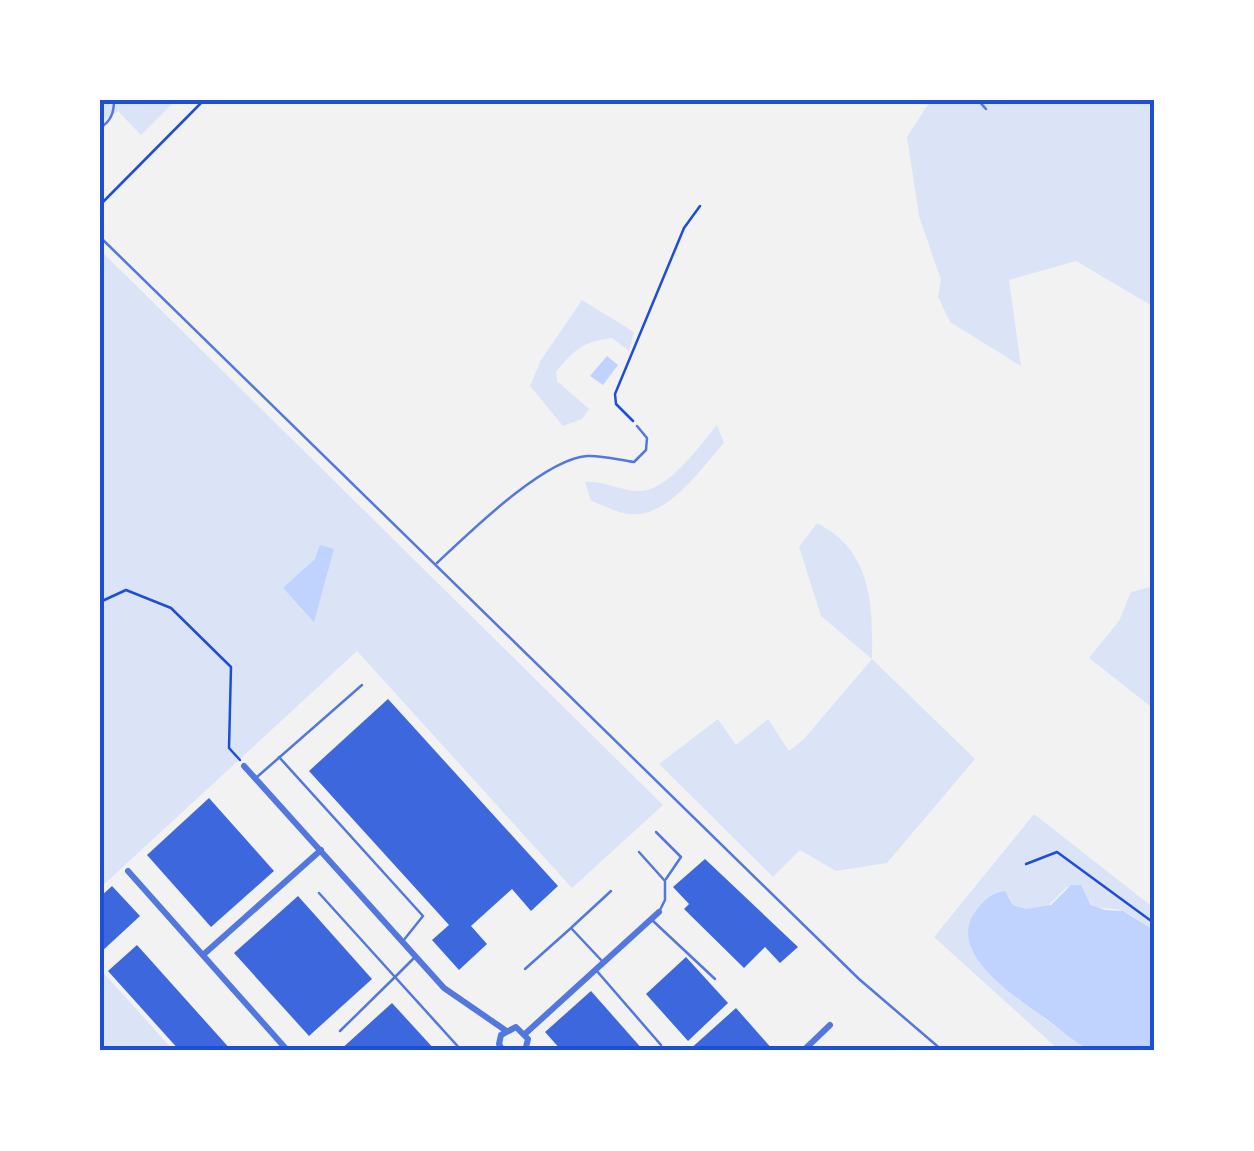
<svg xmlns="http://www.w3.org/2000/svg" width="1254" height="1151" viewBox="0 0 1254 1151" font-family="'Open Sans',sans-serif">
	<rect width="100%" height="100%" fill="#f2f2f2"/>
	<g fill="#dbe4f7" fill-rule="evenodd">
		<polygon points="100,100 176,100 141,135 118,111 100,123"/>
		<polygon points="931,100 1154,100 1154,307 1076,261 1009,280 1021,366 950,322 938,297 941,280 919,216 907,137"/>
		<path d="M100,250l563,555 -91,83 -215,-237 -257,237zM315,559l-1,62 -30,-32z"/>
		<path d="M582,300l52,32 -5,19 -17,-13c-30,4 -37,11 -56,34l1,9 32,28 -7,10 -19,7 -33,-40 11,-26z"/>
		<path d="M717,425l7,18c-23,25 -56,76 -95,71 -12,-1 -26,-9 -38,-13l-6,-19c20,-2 37,10 55,9 28,0 60,-46 77,-66z"/>
		<path d="M817,523c55,28 56,81 55,136l103,100 -88,104 -51,8 -36,-21 -27,27 -114,-113 59,-45 18,26 32,-26 21,32 15,-12 68,-80 -51,-43 -22,-69z"/>
		<polygon points="1154,586 1154,709 1089,658 1119,621 1131,592"/>
		<path d="M1034,814l120,94v22c-10,-6 -21,-15 -31,-19 -17,-6 -30,4 -37,-17l-19,-7 -21,21 -20,1 -13,-4 -4,-10 5,101 75,55h-29l-126,-114z"/>
		<polygon points="100,969 174,1051 100,1051"/>
	</g>
	<g fill="#bfd3fe">
		<polygon points="607,356 618,365 603,385 590,376"/>
		<polygon points="320,545 334,549 314,622 283,588 315,559"/>
		<path d="M1071,885h10l10,20 14,5 18,1 31,19v121c-16,0 -56,4 -68,-3 -13,-7 -25,-18 -37,-27 -29,-21 -104,-67 -74,-109 9,-12 16,-19 30,-21l8,14 13,4 25,-4z"/>
	</g>
	<g fill="#3d67dc">
		<polygon points="388,699 558,886 531,911 512,889 471,926 487,944 459,970 432,940 449,925 309,771"/>
		<polygon points="209,798 274,871 211,927 147,855"/>
		<polygon points="705,859 798,947 780,963 765,947 744,968 684,909 689,904 673,887"/>
		<polygon points="112,886 140,916 100,953 100,897"/>
		<polygon points="298,896 372,979 309,1036 234,953"/>
		<polygon points="137,945 232,1051 180,1051 108,971"/>
		<polygon points="686,957 728,1003 688,1041 646,994"/>
		<polygon points="591,991 644,1051 562,1051 545,1032"/>
		<polygon points="392,1003 436,1051 339,1051"/>
		<polygon points="736,1008 774,1051 688,1051"/>
	</g>
	<g fill="none" stroke-linecap="round" stroke-linejoin="round">
		<g stroke="#1d4ed8" stroke-width="2.5">
			<polyline points="100,205 204,100"/>
			<polyline points="633,421 616,404 615,394 684,228 700,206"/>
			<polyline points="100,602 126,590 171,608 231,667 229,748 240,760"/>
			<polyline points="1026,864 1057,852 1154,923"/>
		</g>
		<g stroke="#5277de" stroke-width="2.5">
			<polyline points="978,100 986,109"/>
			<path d="M100,128c11,-7 14,-15 14,-28"/>
			<polyline points="100,237 859,979 943,1051"/>
			<path d="M437,563c32,-30 107,-104 150,-107 15,-1 32,4 47,6l12,-12 1,-12 -10,-12"/>
			<polyline points="279,757 423,916 403,941"/>
			<polyline points="257,777 362,685"/>
			<polyline points="656,832 681,857 666,879"/>
			<polyline points="639,852 665,881 665,900 660,910"/>
			<polyline points="319,893 395,977 340,1031"/>
			<polyline points="652,920 715,979"/>
			<polyline points="572,927 611,891"/>
			<polyline points="415,957 395,977 462,1051"/>
			<polyline points="525,969 571,928 602,961"/>
			<polyline points="596,970 661,1045"/>
		</g>
		<g stroke="#5277de" stroke-width="6">
			<polyline points="244,766 444,988 505,1030"/>
			<polyline points="128,871 288,1051"/>
			<polyline points="203,955 321,850"/>
			<polyline points="526,1033 659,912"/>
			<polyline points="503,1051 499,1044 501,1035 516,1027 528,1039 525,1051"/>
			<polyline points="803,1051 830,1025"/>
		</g>
	</g>
	<rect width="1254" height="1151" fill="none" stroke="#ffffff" stroke-width="205"/>
	<rect x="102" y="102" width="1050" height="946" fill="none" stroke="#1d4ed8" stroke-width="4"/>
</svg>
